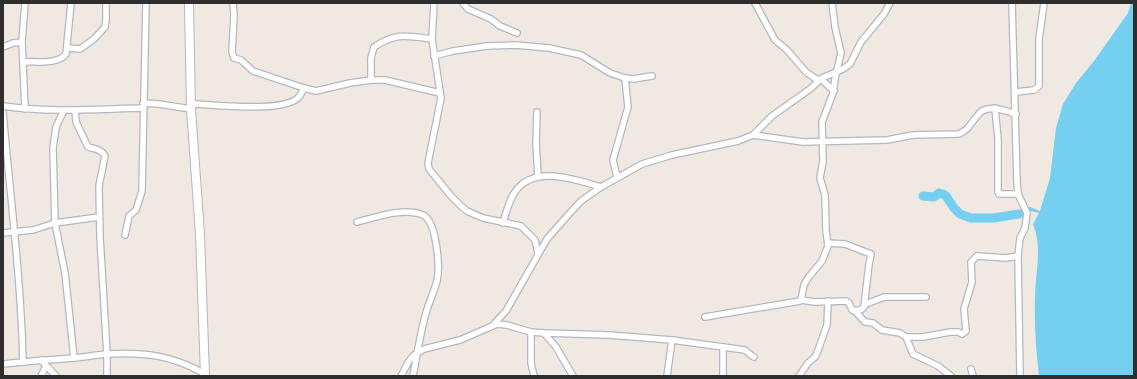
<svg xmlns="http://www.w3.org/2000/svg" width="1137" height="379" viewBox="0 0 1137 379" font-family="'Asap Condensed',sans-serif">
	<rect width="100%" height="100%" fill="#efe9e1"/>
	<path fill="#75cff0" d="M1131,3h3v373h-95c-3,-26 -5,-52 -4,-78 0,-25 8,-49 -2,-74l6,-11 -12,-3 -7,6 -12,-1 22,-8 10,4 10,-33 6,-50 7,-24 13,-21 18,-22 34,-48z"/>
	<g fill="none" stroke-linecap="round" stroke-linejoin="round">
		<polyline stroke="#75cff0" stroke-width="9" points="923,196 934,197 939,193 943,194 946,196 954,208 960,214 971,218 994,218 1019,214"/>
		<defs>
			<g id="street">
				<polyline points="233,3 234,15 232,52 234,58 241,60 253,71 304,88 316,91 350,83 371,80 385,80 440,93"/>
				<polyline points="434,3 432,39 441,98 428,163 429,169 451,196 462,207 467,211 483,218 521,226 535,240 538,253"/>
				<polyline points="463,3 468,9 491,19 500,26 517,33"/>
				<polyline points="755,3 775,40 787,50 806,72 816,79 822,80 834,91"/>
				<polyline points="1012,3 1017,182 1018,194 1027,213 1025,228 1020,238 1018,256 1020,376"/>
				<polyline points="3,47 13,43 22,42"/>
				<polyline points="67,48 80,49 94,39 105,27 106,20 106,3"/>
				<polyline points="434,56 453,51 487,46 515,45 549,48 581,55 610,73 625,78 633,79 652,76"/>
				<path d="M24,62c13,-1 33,3 42,-8l5,-51"/>
				<path d="M371,80v-22l3,-11c23,-15 33,-11 58,-8"/>
				<polyline points="1015,92 1034,90 1039,86 1039,39 1044,3"/>
				<path d="M143,103l16,1 32,5 3,-5c22,1 91,9 105,-7 2,-2 3,-6 5,-9"/>
				<path d="M3,106c46,7 94,3 140,2"/>
				<polyline points="995,108 998,139 998,192 999,194 1018,194"/>
				<polyline points="25,109 22,42 25,3"/>
				<polyline points="64,110 56,127 53,148 55,223 65,273 74,358"/>
				<path d="M75,110l1,12 12,25c7,2 13,2 17,9l-6,30 1,51 7,117v22"/>
				<path d="M3,112c7,83 18,166 20,250"/>
				<polyline points="537,112 536,143 538,177"/>
				<polyline points="753,135 772,116 810,89 822,78 843,69 850,64 861,42 884,14 890,3"/>
				<polyline points="617,177 613,160 628,107 625,78"/>
				<path d="M357,222c20,-5 46,-15 66,-7 14,7 17,52 14,66 -3,11 -8,21 -11,32 -6,21 -9,42 -13,63"/>
				<path d="M503,223c3,-10 6,-23 12,-31 19,-28 61,-12 86,-5"/>
				<polyline points="3,233 33,230 55,223 99,217"/>
				<polyline points="125,235 129,216 136,210 142,191 146,3"/>
				<path d="M801,300l14,2 31,-1 3,2 3,7c5,1 9,1 12,-3l5,-43 2,-10 -26,-10 -17,-1"/>
				<polyline points="866,304 884,297 926,297"/>
				<polyline points="855,311 865,322 873,323 882,330 900,333 906,337 923,337 950,332 958,332 962,334 966,331 964,309 972,282 971,262 977,256 1006,258 1018,256"/>
				<polyline points="705,317 800,301 801,300 804,285 808,278 822,261 828,246 826,230 825,195 820,178 823,161 822,122 833,93 835,79 841,53 835,27 832,3"/>
				<path d="M493,325l13,-14 41,-72 22,-25 12,-13 20,-14 41,-23 30,-9 66,-14 15,-6 50,7 84,-2 26,-5 46,-1c7,-3 10,-7 14,-13 3,-3 5,-7 9,-10 10,-6 24,0 34,3"/>
				<polyline points="531,332 531,363 534,376"/>
				<polyline points="544,333 556,347 573,376"/>
				<polyline points="906,337 913,354 938,366 951,376"/>
				<polyline points="723,347 723,376"/>
				<polyline points="41,360 56,376"/>
				<path d="M3,364c24,-3 47,-4 71,-6 11,-1 22,-3 33,-4 37,-2 65,1 98,20"/>
				<polyline points="971,369 973,376"/>
				<polyline points="41,376 46,366"/>
				<polyline points="401,376 409,361 414,355 424,349 460,340 497,324 507,325 531,332 544,333 609,335 672,340 745,350 752,356 754,357"/>
				<polyline points="667,376 672,340"/>
				<polyline points="799,376 808,363 815,357 817,353 827,325 828,301"/>
			</g>
			<polyline id="secondary" points="189,3 191,109 200,234 205,376"/>
		</defs>
		<use href="#street" stroke="#b4b7c1" stroke-width="8"/>
		<use href="#secondary" stroke="#b4b7c1" stroke-width="10"/>
		<use href="#street" stroke="#fff" stroke-width="5.5"/>
		<use href="#secondary" stroke="#fff" stroke-width="8"/>
	</g>
	<rect width="1137" height="379" fill="none" stroke="#2e2e2e" stroke-width="8"/>
</svg>
